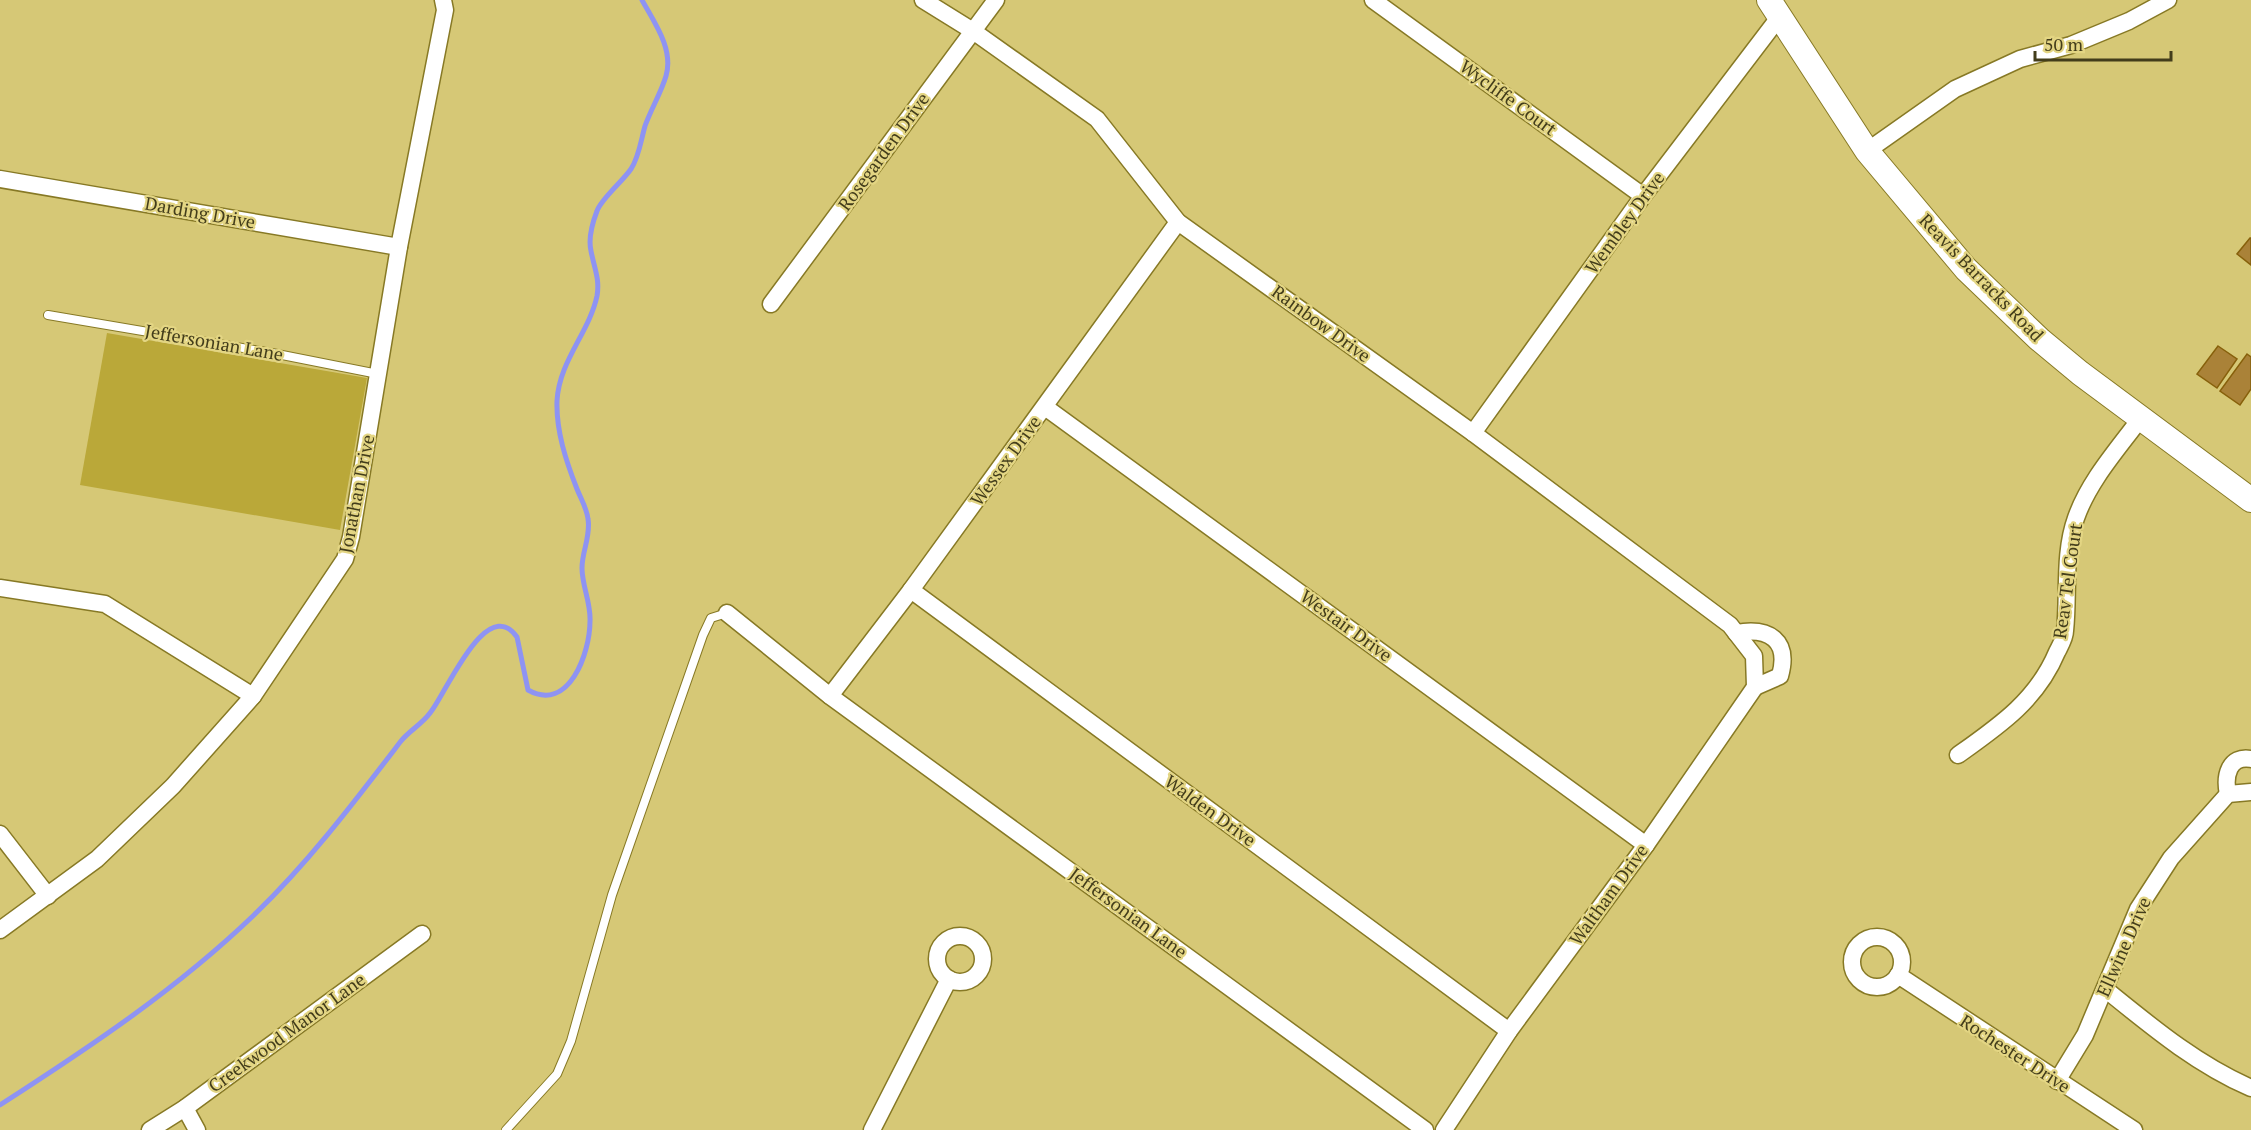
<svg xmlns="http://www.w3.org/2000/svg" width="2251" height="1130" viewBox="0 0 2251 1130" font-family="'PT Serif',serif">
	<rect width="100%" height="100%" fill="#d6c876"/>
	<polygon fill="#baa839" points="107,333 367,378 340,530 80,485"/>
	<g fill="none" stroke-linecap="round" stroke-linejoin="round">
		<path stroke="#8e93f3" stroke-width="5" d="M0,1105c90,-58 177,-116 254,-190 55,-53 101,-114 147,-174 8,-10 21,-17 29,-28 15,-17 56,-120 87,-76l11,53c41,23 62,-37 62,-69 1,-18 -8,-35 -8,-53 0,-17 9,-32 6,-49 -1,-10 -7,-20 -11,-30 -11,-28 -21,-58 -20,-88 2,-40 32,-68 40,-105 3,-17 -3,-29 -6,-45 -3,-13 1,-27 6,-40 4,-12 25,-29 34,-42 8,-12 10,-29 14,-43 6,-17 16,-33 21,-50 8,-27 -12,-54 -24,-76"/>
	</g>
	<g fill="#aa8238" stroke="#87600b" stroke-width="1.5">
		<polygon points="2250,238 2251,238 2251,265 2237,254"/>
		<polygon points="2218,346 2237,359 2217,388 2197,374"/>
		<polygon points="2247,354 2251,357 2251,389 2240,405 2220,391"/>
	</g>
	<g fill="none" stroke-linecap="round" stroke-linejoin="round">
		<defs>
			<g id="service">
				<polyline points="48,315 272,353 378,374"/>
				<polyline points="506,1130 557,1074 571,1041 612,895 703,635 711,618 727,613"/>
			</g>
			<g id="minor">
				<polyline points="923,0 973,31 1097,119 1178,222 1473,433 1730,625 1754,656 1755,687 1646,845 1509,1031 1444,1130"/>
				<polyline points="1373,0 1643,196"/>
				<polyline points="1867,151 1955,89 2020,59 2071,45 2129,21 2168,0"/>
				<polyline points="0,179 399,247"/>
				<polyline points="771,304 996,0"/>
				<polyline points="1045,407 1646,845"/>
				<polyline points="1473,433 1643,196 1780,16"/>
				<polyline points="0,588 105,604 253,696"/>
				<polyline points="911,590 1509,1031"/>
				<polyline points="727,613 830,696 1425,1130"/>
				<path d="M1736,633c33,-6 54,7 44,43l-25,11"/>
				<polyline points="830,696 911,590 1178,222"/>
				<path d="M1958,755c41,-29 79,-55 99,-103 3,-6 8,-14 8,-21 4,-37 -2,-77 11,-113 13,-37 41,-68 64,-99"/>
				<path d="M2228,794c-4,-18 1,-39 23,-35"/>
				<polyline points="0,834 48,896"/>
				<polyline points="0,930 97,859 173,786 253,696 345,559 351,537 399,247 445,10 443,0"/>
				<circle cx="960" cy="959" r="23"/>
				<circle cx="1877" cy="962" r="25"/>
				<polyline points="1898,975 2134,1130"/>
				<path d="M2105,989c47,38 91,75 146,99"/>
				<polyline points="2057,1081 2085,1035 2138,909 2171,858 2228,794 2251,792"/>
				<polyline points="185,1108 197,1130"/>
				<polyline points="150,1130 185,1108 422,934"/>
				<polyline points="872,1130 949,979"/>
			</g>
			<polyline id="secondary" points="1769,0 1867,151 1966,269 2039,339 2080,373 2251,500"/>
		</defs>
		<use href="#service" stroke="#877925" stroke-width="10"/>
		<use href="#minor" stroke="#877925" stroke-width="19"/>
		<use href="#secondary" stroke="#877925" stroke-width="26"/>
		<use href="#service" stroke="#fff" stroke-width="8"/>
		<use href="#minor" stroke="#fff" stroke-width="16"/>
		<use href="#secondary" stroke="#fff" stroke-width="24"/>
	</g>
	<g text-anchor="middle" stroke-width="4.5" stroke-linejoin="round" paint-order="stroke">
		<g font-size="18" fill="#433d1b" stroke="#e3d583">
			<text transform="translate(1508 98) rotate(36)" y="6">Wycliffe Court</text>
			<text transform="translate(884 152) rotate(-54)" y="6">Rosegarden Drive</text>
			<text transform="translate(200 213) rotate(10)" y="6">Darding Drive</text>
			<text transform="translate(1625 223) rotate(-54)" y="6">Wembley Drive</text>
			<text transform="translate(1981 278) rotate(46)" y="6">Reavis Barracks Road</text>
			<text transform="translate(1321 324) rotate(36)" y="6">Rainbow Drive</text>
			<text transform="translate(214 343) rotate(10)" y="6">Jeffersonian Lane</text>
			<text transform="translate(1006 461) rotate(-54)" y="6">Wessex Drive</text>
			<text transform="translate(357 494) rotate(-79)" y="6">Jonathan Drive</text>
			<text transform="translate(2068 581) rotate(-82)" y="6">Reav Tel Court</text>
			<text transform="translate(1346 626) rotate(36)" y="6">Westair Drive</text>
			<text transform="translate(1210 811) rotate(36)" y="6">Walden Drive</text>
			<text transform="translate(1609 895) rotate(-54)" y="6">Waltham Drive</text>
			<text transform="translate(1128 913) rotate(36)" y="6">Jeffersonian Lane</text>
			<text transform="translate(2124 947) rotate(-66)" y="6">Ellwine Drive</text>
			<text transform="translate(287 1033) rotate(-36)" y="6">Creekwood Manor Lane</text>
			<text transform="translate(2015 1054) rotate(33)" y="6">Rochester Drive</text>
		</g>
	</g>
	<path d="M2035 51v9h136v-9" fill="none" stroke="#433d1b" stroke-width="3"/>
	<text x="2044" y="51" font-size="18" fill="#433d1b" stroke="#e3d583" stroke-width="4.5" paint-order="stroke">50 m</text>
</svg>
